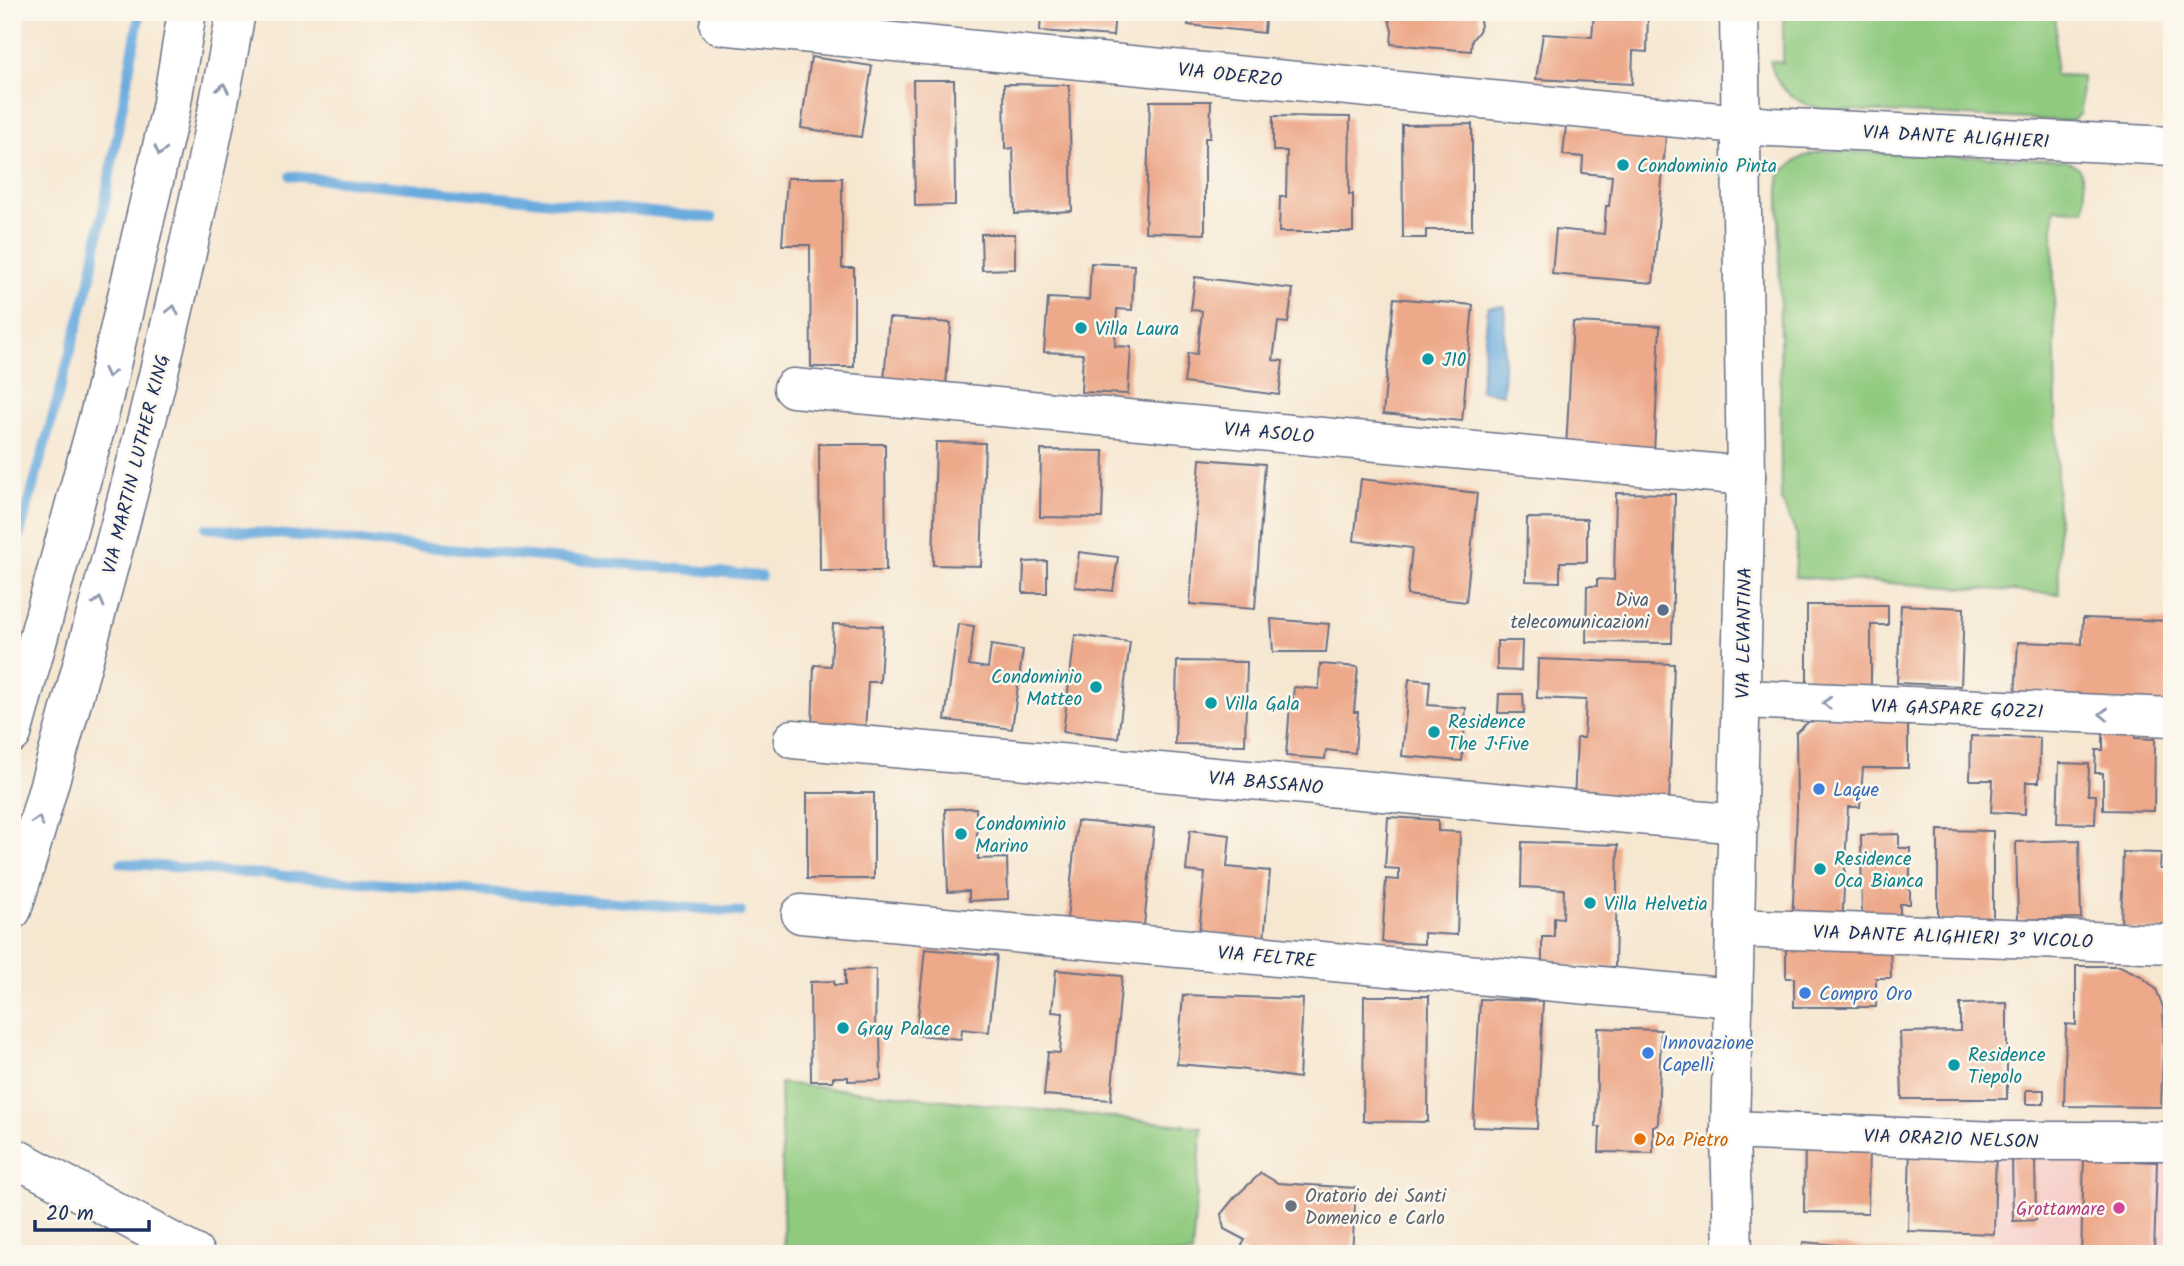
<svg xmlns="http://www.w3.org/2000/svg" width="2184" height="1266" viewBox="0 0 2184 1266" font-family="Kalam,sans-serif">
	<rect width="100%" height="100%" fill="#fbf7ec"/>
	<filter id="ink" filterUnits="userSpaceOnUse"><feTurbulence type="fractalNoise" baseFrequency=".0143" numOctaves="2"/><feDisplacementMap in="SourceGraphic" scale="14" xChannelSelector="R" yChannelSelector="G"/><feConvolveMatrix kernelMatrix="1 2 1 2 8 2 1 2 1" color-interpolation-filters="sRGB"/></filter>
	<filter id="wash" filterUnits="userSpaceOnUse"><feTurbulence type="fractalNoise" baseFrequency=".00686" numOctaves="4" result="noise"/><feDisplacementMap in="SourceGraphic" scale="28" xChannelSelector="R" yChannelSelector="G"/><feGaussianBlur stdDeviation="1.57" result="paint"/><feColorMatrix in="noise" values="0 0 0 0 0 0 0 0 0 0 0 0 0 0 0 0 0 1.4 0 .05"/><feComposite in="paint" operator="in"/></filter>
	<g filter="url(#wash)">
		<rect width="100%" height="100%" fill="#f6e7d1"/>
		<polygon fill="#f7d0ca" points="1998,1141 2172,1141 2172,1254 1990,1254"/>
		<g fill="#8fca7f" stroke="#557c6e" stroke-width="2">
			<path d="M1783,12h273l-1,63 27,1 -1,37 -8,7 -5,1 -247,-12c-26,-6 -45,-20 -51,-48l13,2z"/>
			<path d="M1824,151l227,9c6,1 13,0 18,2 18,5 17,34 15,48l-30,-1 -1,21 6,364 -264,-17 2,-42 -16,-35 -2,-324c16,-16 22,-21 45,-25z"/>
			<polygon points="780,1083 1202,1127 1192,1254 784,1253"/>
		</g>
		<polygon fill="#6aabde" stroke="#426d9e" stroke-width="2" points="1505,306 1503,394 1480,390 1488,307"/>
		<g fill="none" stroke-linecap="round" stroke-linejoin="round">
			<g stroke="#6aabde" stroke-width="10">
				<polyline points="291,176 712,218"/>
				<polyline points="206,528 761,576"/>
				<polyline points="12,563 90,281 140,12"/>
				<polyline points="121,863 741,912"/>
			</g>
		</g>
		<g id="blocks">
			<g fill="#eda98a">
				<polygon points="813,12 871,12 870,30 812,25"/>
				<polygon points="1041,12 1115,12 1113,36 1040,31"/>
				<polygon points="1189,12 1270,12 1265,20 1264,33 1188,25"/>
				<polygon points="1390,12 1477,12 1481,25 1479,31 1472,40 1471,51 1391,44 1392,31 1389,19"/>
				<polygon points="1594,12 1648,12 1647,52 1633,51 1632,84 1536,79 1543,34 1592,37"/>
				<polygon points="811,57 872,66 861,137 801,128"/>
				<polygon points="913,80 954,80 955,205 915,206"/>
				<polygon points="1004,84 1069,85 1072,211 1015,214 1013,148 1005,149"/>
				<polygon points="1150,101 1211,101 1210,138 1205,138 1205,234 1145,232"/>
				<polygon points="1273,116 1350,117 1349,195 1353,194 1353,232 1279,232 1280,197 1286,197 1287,151 1273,151"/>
				<polygon points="1472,124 1472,230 1426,230 1426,238 1403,238 1402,125"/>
				<polygon points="1566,126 1666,135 1653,283 1552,274 1556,229 1604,234 1606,206 1609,206 1612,176 1582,173 1583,157 1563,155"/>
				<polygon points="787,178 842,178 842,268 854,268 854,367 811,367 810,245 782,245"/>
				<polygon points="981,234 1015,234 1015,269 982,270"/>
				<polygon points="1091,263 1134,265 1132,310 1117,309 1115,346 1131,347 1128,394 1081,392 1083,354 1044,352 1048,298 1089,300"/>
				<polygon points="1195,277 1293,289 1288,323 1278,322 1273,360 1283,361 1279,395 1184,383 1188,353 1197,354 1202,311 1191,310"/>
				<polygon points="1394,298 1473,305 1462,421 1383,414"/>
				<polygon points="889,318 951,323 946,385 884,381"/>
				<polygon points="1573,322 1660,326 1654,453 1566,449"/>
				<polygon points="936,442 985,443 981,566 933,565"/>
				<polygon points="819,444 885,444 886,571 820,571"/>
				<polygon points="1041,450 1104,451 1102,518 1040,517"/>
				<polygon points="1200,459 1265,464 1255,609 1190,604"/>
				<polygon points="1361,479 1477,493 1466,602 1407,595 1412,548 1354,541"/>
				<polygon points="1616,493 1675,494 1672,643 1586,642 1587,586 1597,586 1597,579 1614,580"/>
				<polygon points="1527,518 1587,519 1587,562 1560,562 1560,582 1526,581"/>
				<polygon points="1079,552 1118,557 1113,591 1075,587"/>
				<polygon points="1047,561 1047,593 1023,593 1024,562"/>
				<polygon points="1807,605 1888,605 1888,625 1871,625 1871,688 1807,688"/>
				<polygon points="1901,605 1964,608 1961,686 1897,683"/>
				<polygon points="2083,618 2172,621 2172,704 2015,697 2018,642 2082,644"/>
				<polygon points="1271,619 1329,624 1326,652 1273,652"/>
				<polygon points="833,624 883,626 880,682 868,682 865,732 812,730 814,665 831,666"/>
				<polygon points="958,624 974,626 969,665 988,668 991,645 1023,650 1012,729 945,720"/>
				<polygon points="1075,635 1130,642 1118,738 1063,732"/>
				<polygon points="1497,641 1522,641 1521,671 1497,670"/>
				<polygon points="1538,659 1674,664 1669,805 1574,801 1577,738 1584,738 1586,700 1537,698"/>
				<polygon points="1177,661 1247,662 1245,745 1175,744"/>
				<polygon points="1320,664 1358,667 1354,712 1358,712 1355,753 1326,750 1325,759 1286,756 1290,705 1292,706 1294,687 1319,689"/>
				<polygon points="1409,679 1430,681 1428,705 1466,708 1462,761 1402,756"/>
				<polygon points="1499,694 1523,694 1524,713 1498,713"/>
				<polygon points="1908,714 1908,768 1863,768 1860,807 1848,807 1842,928 1792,926 1797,810 1796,733 1815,716"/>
				<polygon points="2103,727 2135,727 2135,738 2155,739 2154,811 2103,810 2103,773 2095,773 2096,750 2103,750"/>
				<polygon points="1971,736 2040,738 2039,782 2026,782 2025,814 1991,812 1993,780 1970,780"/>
				<polygon points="2059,763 2089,764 2088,795 2096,795 2095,824 2057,823"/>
				<rect x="807" y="793" width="67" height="86"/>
				<polygon points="976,808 978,859 1007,858 1008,899 969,901 969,891 948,892 945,809"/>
				<polygon points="1388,817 1438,820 1438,831 1460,832 1457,935 1424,933 1424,944 1382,942 1386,879 1399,880 1399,869 1385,868"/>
				<polygon points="1077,821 1154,828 1144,926 1067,920"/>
				<polygon points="1190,830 1230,835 1227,867 1270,871 1264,940 1199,933 1205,873 1186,871"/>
				<polygon points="1938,830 1993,831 1993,921 1938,921"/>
				<polygon points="1899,834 1899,848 1910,848 1910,904 1900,904 1900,919 1862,920 1861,835"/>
				<polygon points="2079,840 2081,918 2018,920 2016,842"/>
				<polygon points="1522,842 1618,845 1615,967 1542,965 1542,937 1554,937 1554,917 1563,918 1564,889 1521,887"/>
				<polygon points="2123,852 2161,853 2160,869 2172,869 2170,931 2121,929"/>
				<polygon points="1890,940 1891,978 1876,978 1876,1007 1794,1007 1794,978 1786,978 1786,941"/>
				<polygon points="925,949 997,956 989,1032 962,1029 961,1039 916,1035"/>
				<polygon points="2076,966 2120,966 2141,976 2156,989 2163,1007 2164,1026 2161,1107 2064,1106 2066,1024 2076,1025"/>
				<polygon points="876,969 875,1035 880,1035 881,1080 848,1081 848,1077 833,1077 833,1081 811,1081 810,982 834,981 834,985 845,985 845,970"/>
				<polygon points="1056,970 1122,976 1111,1100 1044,1095 1048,1052 1060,1053 1063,1013 1052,1012"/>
				<polygon points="1183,995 1303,999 1299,1078 1239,1069 1177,1064"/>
				<polygon points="1364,996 1429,996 1428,1122 1363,1121"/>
				<polygon points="1480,999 1543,1001 1537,1129 1473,1127"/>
				<polygon points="2007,1003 2007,1099 1902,1099 1900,1032 1960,1031 1960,1004"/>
				<polygon points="1598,1028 1661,1030 1658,1125 1653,1126 1653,1153 1599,1152 1600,1127 1596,1127"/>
				<rect x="2026" y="1090" width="18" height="14"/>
				<polygon points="1805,1140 1869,1141 1868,1213 1804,1212"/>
				<polygon points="1910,1143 1996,1145 1994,1234 1908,1231"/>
				<polygon points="2035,1156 2036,1220 2013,1221 2012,1157"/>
				<polygon points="2084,1159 2157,1162 2154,1254 2081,1254"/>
				<polygon points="1261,1173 1278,1183 1356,1188 1352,1254 1248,1254 1240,1249 1245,1240 1224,1229 1221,1214 1234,1198"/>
				<polygon points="1803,1242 1916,1252 1916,1254 1802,1254"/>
			</g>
		</g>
	</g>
	<g filter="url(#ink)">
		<use href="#blocks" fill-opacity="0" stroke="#686f86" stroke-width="2"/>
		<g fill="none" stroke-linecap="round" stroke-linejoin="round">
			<defs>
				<g id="minor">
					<polyline points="719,25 1770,127 2172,146"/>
					<polyline points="793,388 1746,476"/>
					<polyline points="1742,699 2172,717"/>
					<polyline points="793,739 1739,824"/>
					<polyline points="801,914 1733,998"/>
					<polyline points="1735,928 2172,944"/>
					<polyline points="1730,1130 1998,1141 2172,1141"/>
					<polyline points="12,1156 195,1254"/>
					<polyline points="1733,1254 1730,1130 1746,476 1739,12"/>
				</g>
				<g id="major">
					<polyline points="12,734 101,408 171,108 187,12"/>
					<path d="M12,910c31,-99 58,-200 85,-300 54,-197 103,-397 139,-598"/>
				</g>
			</defs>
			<use href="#minor" stroke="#686f86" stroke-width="41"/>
			<use href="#major" stroke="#686f86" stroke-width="41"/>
			<use href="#minor" stroke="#fff" stroke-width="38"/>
			<use href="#major" stroke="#fff" stroke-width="38"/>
		</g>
		<defs><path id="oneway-chevron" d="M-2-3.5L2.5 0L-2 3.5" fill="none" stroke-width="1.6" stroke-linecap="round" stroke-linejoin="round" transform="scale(1.75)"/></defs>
		<g stroke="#8d97ae">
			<use href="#oneway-chevron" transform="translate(223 88) rotate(-80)"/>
			<use href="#oneway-chevron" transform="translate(160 151) rotate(104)"/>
			<use href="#oneway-chevron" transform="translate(173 310) rotate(-77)"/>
			<use href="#oneway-chevron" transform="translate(109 373) rotate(103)"/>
			<use href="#oneway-chevron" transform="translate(99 602) rotate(-75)"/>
			<use href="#oneway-chevron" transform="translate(1827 703) rotate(-178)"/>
			<use href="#oneway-chevron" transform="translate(2104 714) rotate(-178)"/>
			<use href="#oneway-chevron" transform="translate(38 821) rotate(-74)"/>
		</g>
	</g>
	<g fill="#0f9aa8" stroke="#fbf7ec" stroke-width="2.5">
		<circle cx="1623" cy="165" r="7"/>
		<circle cx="1081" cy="328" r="7"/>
		<circle cx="1428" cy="359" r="7"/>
		<circle cx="1096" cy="687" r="7"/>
		<circle cx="1211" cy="703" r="7"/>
		<circle cx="1434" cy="732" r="7"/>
		<circle cx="961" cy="834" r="7"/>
		<circle cx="1820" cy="869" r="7"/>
		<circle cx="1590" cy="903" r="7"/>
		<circle cx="843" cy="1028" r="7"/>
		<circle cx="1954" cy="1065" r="7"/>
	</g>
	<circle fill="#5c6f8a" stroke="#fbf7ec" stroke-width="2.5" cx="1663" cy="610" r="7"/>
	<g fill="#3f7fe0" stroke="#fbf7ec" stroke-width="2.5">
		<circle cx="1819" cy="789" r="7"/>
		<circle cx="1805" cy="993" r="7"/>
		<circle cx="1648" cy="1053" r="7"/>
	</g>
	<circle fill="#e8710a" stroke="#fbf7ec" stroke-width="2.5" cx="1640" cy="1139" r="7"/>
	<circle fill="#6b7280" stroke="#fbf7ec" stroke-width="2.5" cx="1291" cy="1206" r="7"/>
	<circle fill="#d1479c" stroke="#fbf7ec" stroke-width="2.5" cx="2119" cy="1208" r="7"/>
	<g text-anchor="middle" stroke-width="5" stroke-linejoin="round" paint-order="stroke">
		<g font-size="19" fill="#1b2f5e" stroke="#fbf7ec">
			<text transform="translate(1230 74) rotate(6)" y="7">VIA ODERZO</text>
			<text transform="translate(1956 136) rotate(3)" y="7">VIA DANTE ALIGHIERI</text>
			<text transform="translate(1269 432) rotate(5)" y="7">VIA ASOLO</text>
			<text transform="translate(135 464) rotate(-76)" y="7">VIA MARTIN LUTHER KING</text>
			<text transform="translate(1743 633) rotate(-89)" y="7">VIA LEVANTINA</text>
			<text transform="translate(1957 708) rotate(2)" y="7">VIA GASPARE GOZZI</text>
			<text transform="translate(1266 782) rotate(5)" y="7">VIA BASSANO</text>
			<text transform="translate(1953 936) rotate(2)" y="7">VIA DANTE ALIGHIERI 3° VICOLO</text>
			<text transform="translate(1267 956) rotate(5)" y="7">VIA FELTRE</text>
			<text transform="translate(1951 1138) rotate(2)" y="7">VIA ORAZIO NELSON</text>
		</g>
		<g font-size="19" fill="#0d838f" stroke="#fbf7ec" text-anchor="start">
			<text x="1637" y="172">Condominio Pinta</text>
			<text x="1095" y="335">Villa Laura</text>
			<text x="1442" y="366">J10</text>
			<text x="1082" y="683" text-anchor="end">Condominio<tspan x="1082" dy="22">Matteo</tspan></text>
			<text x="1225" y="710">Villa Gala</text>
			<text x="1448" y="728">Residence<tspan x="1448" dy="22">The J•Five</tspan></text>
			<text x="975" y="830">Condominio<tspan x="975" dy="22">Marino</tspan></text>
			<text x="1834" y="865">Residence<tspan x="1834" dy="22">Oca Bianca</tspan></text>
			<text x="1604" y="910">Villa Helvetia</text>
			<text x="857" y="1035">Gray Palace</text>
			<text x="1968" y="1061">Residence<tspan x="1968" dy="22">Tiepolo</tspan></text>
		</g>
		<g font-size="19" fill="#4e5e75" stroke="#fbf7ec" text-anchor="end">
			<text x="1649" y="606">Diva<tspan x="1649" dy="22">telecomunicazioni</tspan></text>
		</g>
		<g font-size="19" fill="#366cbe" stroke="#fbf7ec" text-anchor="start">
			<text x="1833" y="796">Laque</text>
			<text x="1819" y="1000">Compro Oro</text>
			<text x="1662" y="1049">Innovazione<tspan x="1662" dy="22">Capelli</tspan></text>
		</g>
		<g font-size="19" fill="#c56008" stroke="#fbf7ec" text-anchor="start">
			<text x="1654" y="1146">Da Pietro</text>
		</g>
		<g font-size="19" fill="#5b616d" stroke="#fbf7ec" text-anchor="start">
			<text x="1305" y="1202">Oratorio dei Santi<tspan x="1305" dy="22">Domenico e Carlo</tspan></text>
		</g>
		<g font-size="19" fill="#b23c85" stroke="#fbf7ec" text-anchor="end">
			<text x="2105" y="1215">Grottamare</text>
		</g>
	</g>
	<rect width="2184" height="1266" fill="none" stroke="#fbf7ec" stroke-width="42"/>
	<path d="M35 1220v10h114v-10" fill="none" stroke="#1b2f5e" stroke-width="3.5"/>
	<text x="46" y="1220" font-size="21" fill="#1b2f5e" stroke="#fbf7ec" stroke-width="5" paint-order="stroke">20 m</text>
</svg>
